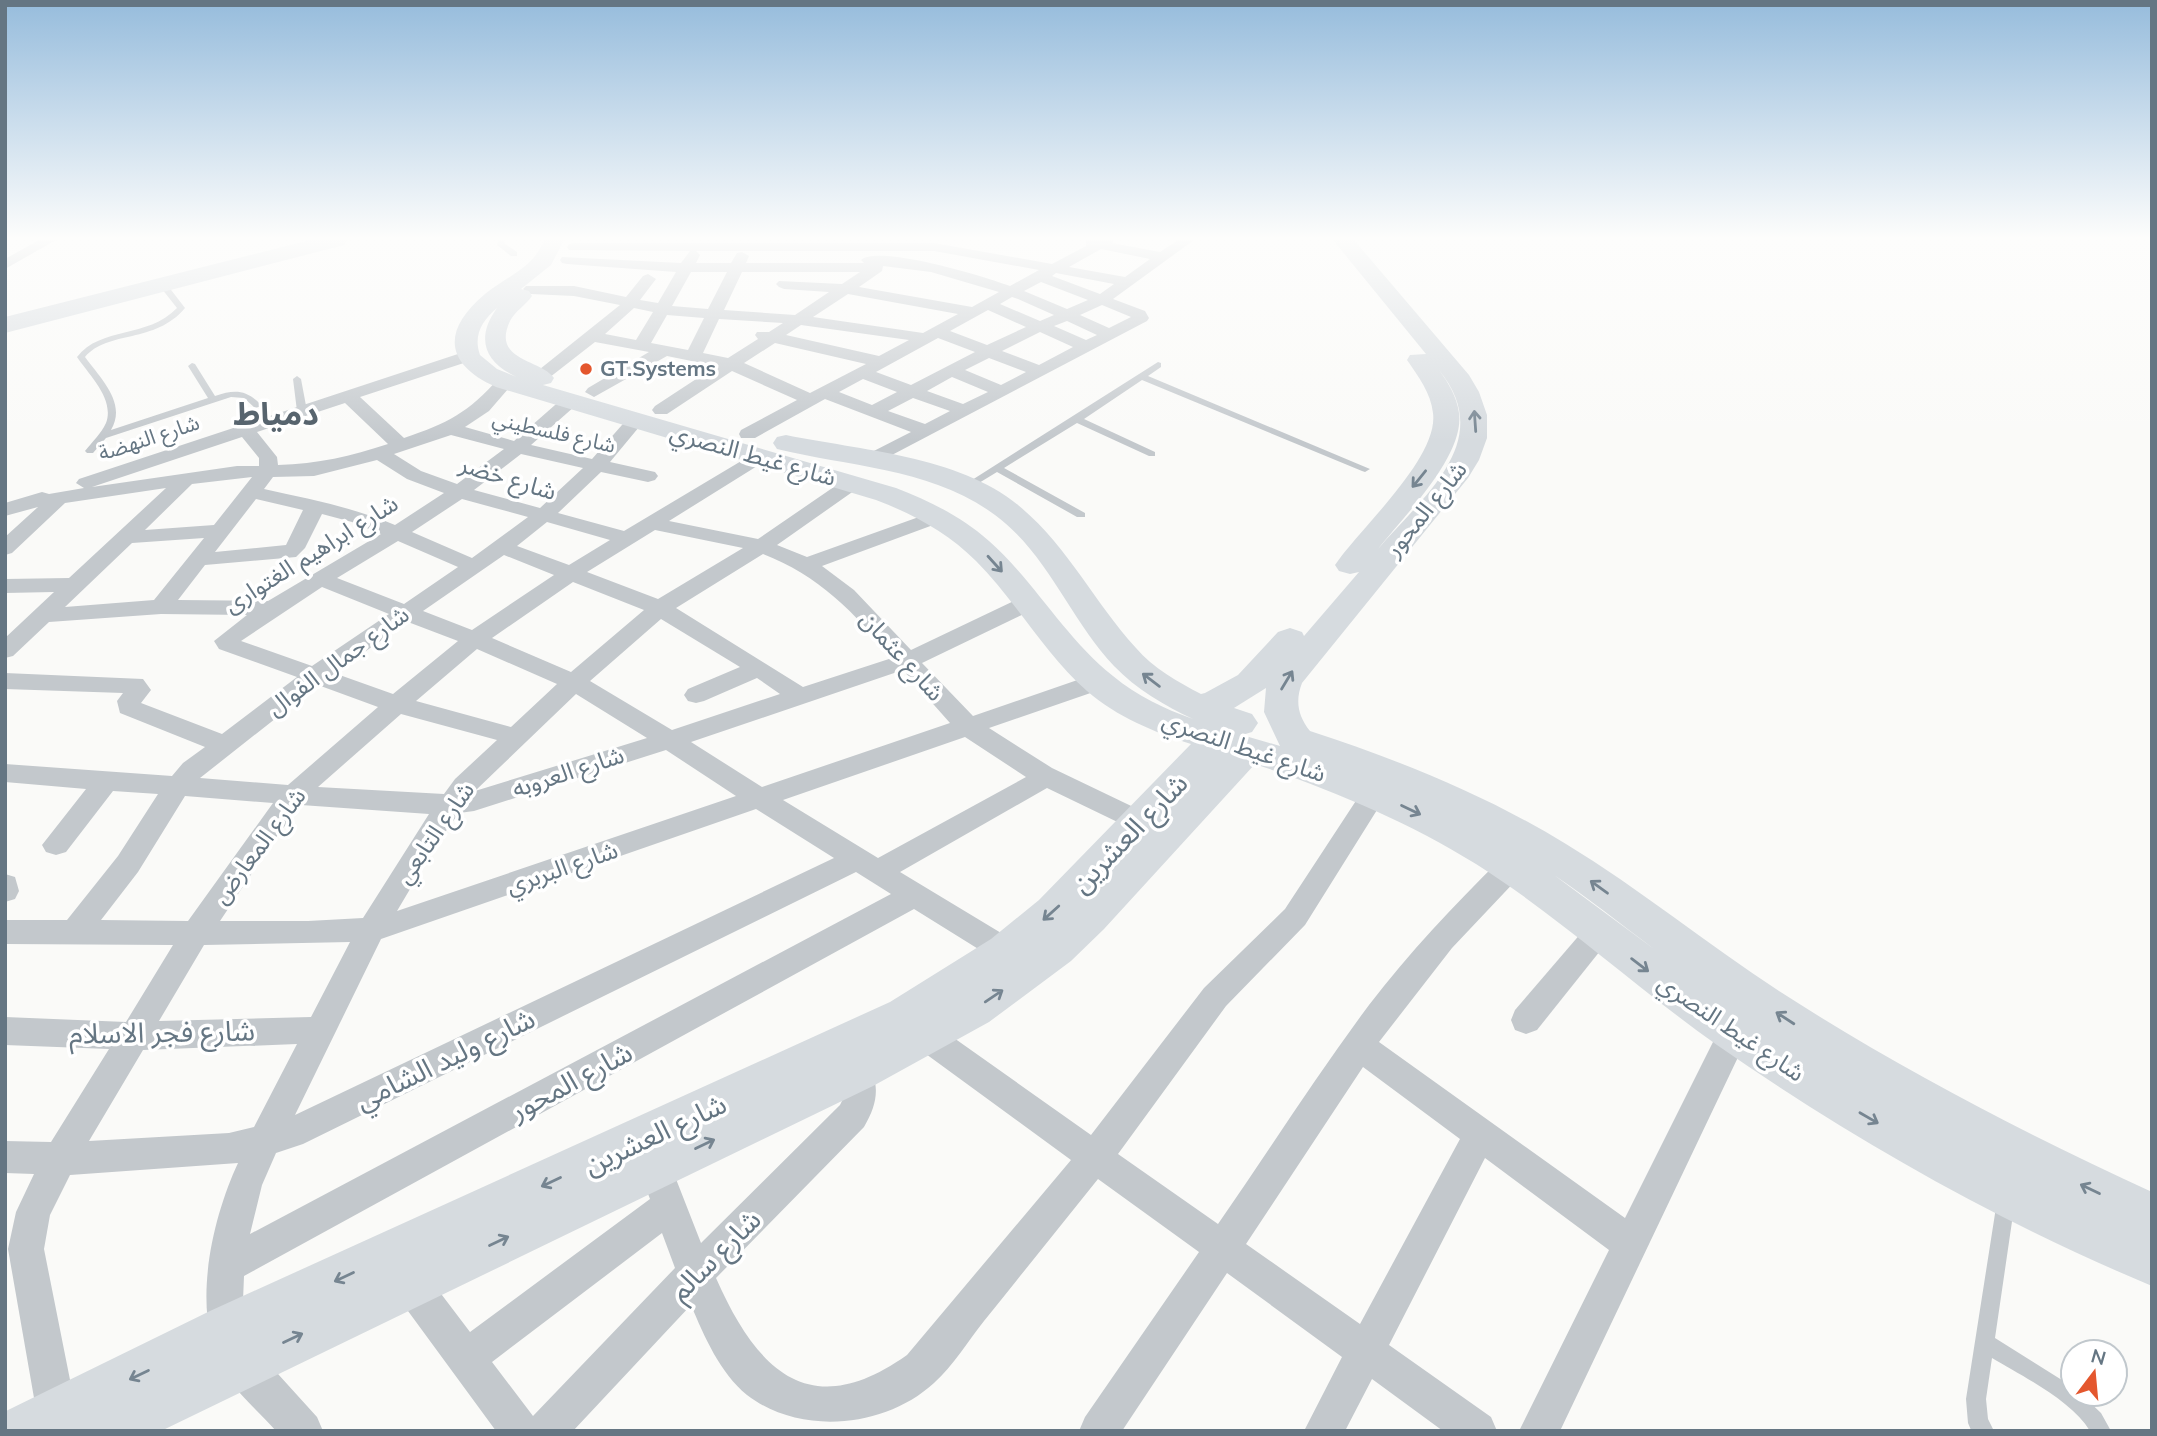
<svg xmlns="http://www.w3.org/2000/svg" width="2157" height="1436" viewBox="0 0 2157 1436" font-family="Mulish,'Noto Sans Arabic',sans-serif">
	<rect width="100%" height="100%" fill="#fafaf8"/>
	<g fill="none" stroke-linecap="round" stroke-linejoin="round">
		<g fill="#c3c8cc" fill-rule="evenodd">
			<polygon points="499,240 505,240 504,243 517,252 517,256 511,256 497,245"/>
			<path d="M159,282h6l20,26c-30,36 -77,22 -100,49 16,22 42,46 26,73l97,-32 -20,-32 4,-3 3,1 20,32c21,-7 32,-6 47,10l-7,2 -11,-10 -13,-1 -125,41 -13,15h-6l-2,-2c7,-9 16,-17 21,-28 9,-24 -17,-48 -29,-66 24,-31 70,-18 100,-49l-19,-24z"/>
			<polygon points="1158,362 1161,363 1161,367 1148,376 1370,469 1365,472 1362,471 1142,380 1084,419 1155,452 1155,456 1149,456 1077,423 1004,468 1085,513 1085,517 1077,517 997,472 969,489 966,490 961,487"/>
			<polygon points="297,376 301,379 307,411 302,414 297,411 293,379"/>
			<path d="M2006,1192l6,3 3,6 -20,137 78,49v7h8l20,19 10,18h-21c-19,-31 -68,-55 -98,-73l-6,41 2,20 6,12 -23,-1 -3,-7 -2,-24 31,-198 3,-6z"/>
		</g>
		<g fill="#c3c8cc" fill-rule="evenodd">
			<polygon points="39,240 56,240 5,269 5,259"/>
			<path d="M1086,240h28l-2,3 48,9 18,-12h16l-81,59 32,12 4,7 -2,3 -276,145 -7,-2 -3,-4 3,-4 47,-24 -86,-33 -70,39h-14l-2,-4 2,-4 56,-30 -65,-29 -65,43h-12l-3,-4 3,-4 61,-40 -49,-10 -73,41 -9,-5 3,-4 61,-36 -54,-10 -50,39h-12l-3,-4 90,-72 -46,-9 -43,-2 -5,-2 -3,-3 3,-3h48l52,11 17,-21 5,-2 8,5 -16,21 18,3 18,-31 -109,-8 -5,-1 -2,-3 2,-3 119,6 9,-12 -121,-1 -2,-3 2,-3 5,-1h360l118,21 34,-18zM1101,249l49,10 -25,18 -56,-10zM696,251h238l105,19 -29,16c-23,-9 -132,-42 -149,-26l3,3h-118l3,-7 -7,-4 -5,1 -6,10h-35l4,-8zM883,266l48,6 68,20 -27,15 -113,-20 23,-16zM691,272h36l-19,37 -36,-3zM742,272h118l-18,12 -63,-3 -3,3 3,3 5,2 45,3 -34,23 -71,-5zM1056,273l58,11 -14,10 -48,-18zM1041,282l47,18 -21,9 -43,-18zM848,294l110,20 -35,19 -110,-16zM1012,297l6,2 36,16 -14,6 -40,-17zM1102,305l29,12 -22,11 -29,-13zM634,308l19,4 -17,28 -31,-6zM988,310l38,17 -39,18 -37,-14zM667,315l37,3 -16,32 -37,-7zM719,319l64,4 -14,9h-12l-2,3 3,4 -30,19 -25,-5zM1067,321l30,14 -11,5 -32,-14zM801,325l108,15 -30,16 -93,-21zM1040,332l33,15 -34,18 -37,-14zM938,338l37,14 -64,33 -35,-13zM775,343l91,21 -56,29 -66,-30zM989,358l37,14 -25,13 -36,-15zM952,377l36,15 -25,12 -36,-13zM863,379l34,13 -25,13 -33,-13zM913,398l37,13 -25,13 -37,-13z"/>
			<path d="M467,351l8,5 -2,4 -113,37 44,41c44,-15 64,-25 95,-60h12l3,4 -25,29 -24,16 49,14 49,-43 6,-1 9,5 -3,4 -44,39 61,14 37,-42 6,-1 9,5 -34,41 45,10 3,4 -3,4 -7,2 -47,-10 -43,41 66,18 134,-80 7,2 2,4 -2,4 -96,60 89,18 86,-59h14l3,4 -3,4 -81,57 30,12 123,-44h14l3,4 -3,4 -122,45 32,24 57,60 109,-52h16l3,5 -3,5 -114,55 51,53 116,-40 8,-2 8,2 4,6 -4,6 -116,40 63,40 98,47 4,7 -4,7 -9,3 -9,-3 -85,-41 -147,84 116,70 5,9 -5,9 -10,3 -10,-3 -82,-51 -670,367 -1,25 6,41 68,75 6,14h-47c-16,-18 -37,-36 -50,-56 -37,-58 -15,-154 12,-212l-168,12 -20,40 -6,34 33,166 -6,14h-28l-6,-14 -29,-166 8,-37 18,-38 -29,-1v-32l46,1 58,-93 -104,-4v-28l121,5 47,-77 -168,-1v-24h62l51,-64 40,-62 -45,-3 -47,61 -10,3 -10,-3 -4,-7 44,-56 -81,-7v-18l167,12 11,-13 22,-16 -85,-34 -3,-12 6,-8 -118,-4v-16l138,6 8,11 -10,13 81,31 75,-57 -78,-28 -5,-8 33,-26 -86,-1 -112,8 -36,34 -8,2v-20l49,-46 -49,1v-14l64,-1 97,-90 -101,15 -53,50 -7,2v-18l33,-30 -33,9v-13l37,-11 7,2 35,-6 -8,-5 3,-4zM345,403l43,41c-37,12 -70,20 -110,21l-1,-8 -20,-25zM451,435l53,14 -47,35 -36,-13 -27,-17zM242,437l17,21v8h-22l-145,21zM521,454l62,14 -43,40 -66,-18zM377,460l30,19 37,14 -49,32c-43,-18 -86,-26 -131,-36l9,-12 41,-1zM252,477l-38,48 -69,5 47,-46zM256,499l47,11 -17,35 -71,7zM462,499l66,18 -56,41 -60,-26zM322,514l30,8 29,12 -113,67 -90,-1 27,-35 91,-8 9,-9zM547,522l63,18 -41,25 -52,-19zM655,530l88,18 -85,51 -71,-27zM204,538l-50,62 -89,7 67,-64zM398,541l60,26 -54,37 -67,-26zM763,554c55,21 92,59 129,104l-89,29 -127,-79zM504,555l50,20 -82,55 -49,-19zM573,582l71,28 -73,62 -79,-34zM322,587l67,27 -77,52 -71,-25zM661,619l79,48 -52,22 -4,6 4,6 8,2 8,-2 53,-23 23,16 -108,36 -82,-49zM408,622l50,19 -65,53 -59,-21zM477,649l80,35 -46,43 -95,-26zM903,670l47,53 -188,64 -71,-45zM318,685l60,22 -90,78 -88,-7zM576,694l71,44 -172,53zM401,714l96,26 -42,39 -11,15 -126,-7zM965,737l61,40 -148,81 -95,-58zM666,750l70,46 -339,115 41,-69 21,-29 15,-2zM185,796l88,7 -85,118 -87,-1 37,-48zM301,805l128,9 -66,104 -55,3h-88l54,-81zM756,809l78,49 -539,257 86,-176zM856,872l35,22 -641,340 12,-49 14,-32 27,-9zM350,942l-39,75 -152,4 45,-76zM297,1044l-43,83 -25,6 -140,8 54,-91z"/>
			<path d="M1374,784l9,3 4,7 -82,131 -79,81 -108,148 100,70c50,-72 98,-148 151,-219 40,-52 85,-100 132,-146l10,-3 10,3 4,8 -4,8 -69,73 -73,94 246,176 98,-196 11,-4 11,4 5,10 -190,399h-41l90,-181 -124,-92 -96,187 102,72 6,14h-54l-71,-52 -27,52h-41l38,-74 -115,-84 -105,158h-43l6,-14 114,-165 -101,-73c-38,47 -76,95 -114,142 -16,20 -31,45 -50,62 -49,45 -134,53 -187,12 -27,-22 -43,-59 -56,-90l-118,126h-77l-99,-135 -5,-13 5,-13 13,-5 13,5 47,62 180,-133 -12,-31 5,-12 12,-4 12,4 34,87 139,-138c9,-15 -1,-29 6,-44l11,-4 11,4c12,25 10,42 -4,66l-148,151c41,93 94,146 191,77l164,-195 -156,-114 -5,-10 5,-10 11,-4 11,4 154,109 113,-147 81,-79 80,-122zM1363,1067l97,72 -100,185 -114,-80zM662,1233l13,35 -142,148 -41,-54z"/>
			<polygon points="5,874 15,877 19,891 15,899 5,902"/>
			<polygon points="1598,921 1608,925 1613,933 1608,941 1537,1030 1526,1034 1515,1030 1511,1020 1515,1010 1588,925"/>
		</g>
		<path fill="#d6dbdf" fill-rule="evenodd" d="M544,240h20l-13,25 -30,24 8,2 3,5c-6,9 -17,15 -22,25 -19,40 31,38 44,57l-3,5 -8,2 353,103c34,13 66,29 93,53 46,41 76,97 124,135 24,20 52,33 80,43 -28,-13 -57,-30 -79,-53 -43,-45 -66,-112 -119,-151 -63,-47 -145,-48 -218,-66l-4,-6 4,-6 9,-2c73,15 173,21 232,70 49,40 76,97 118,143 17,20 42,34 65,46l4,-1 33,-18 40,-43 12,-4 12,4 2,4 55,-64 -9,2 -11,-3 -4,-6c25,-37 104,-107 98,-152 -2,-20 -15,-37 -26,-53l3,-5 16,-1 -93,-114h21l115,135 10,17 8,23v23l-8,22 -11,18 -166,205c-7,18 -4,33 8,48 89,29 176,64 256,113 74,45 141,100 213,147 119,77 245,142 373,201v94c-153,-64 -299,-146 -435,-241 -82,-58 -156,-127 -241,-181 -69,-43 -144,-74 -221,-100l-151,165 -33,32 -82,61 -116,64 -712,345h-156l1,-20 204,-100 680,-309 101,-63 48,-39 152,-156c-37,-12 -74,-27 -104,-53 -43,-38 -71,-90 -111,-130 -28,-28 -63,-47 -100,-61l-380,-113c-52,-23 -54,-57 -11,-93 22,-18 49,-26 59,-54zM497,308c-24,33 -10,58 27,72l-27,-11 -17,-14c-7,-20 2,-34 17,-47zM1439,370c58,71 -16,126 -61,179 25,-32 87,-93 81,-136 -2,-16 -11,-31 -20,-43zM1266,688l-2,24 16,34 -38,-11 10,-3 6,-9 -6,-9 -18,-6zM1554,875c34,23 67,49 100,74z"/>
		<polygon fill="#d6dbdf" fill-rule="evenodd" points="310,240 347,240 344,245 5,333 5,317"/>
	</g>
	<defs><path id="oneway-shaft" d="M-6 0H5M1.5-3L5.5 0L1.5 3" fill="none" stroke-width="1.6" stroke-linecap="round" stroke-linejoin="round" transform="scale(1.75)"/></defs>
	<g stroke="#768591">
		<use href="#oneway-shaft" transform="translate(1475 421) rotate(-94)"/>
		<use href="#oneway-shaft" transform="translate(1419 479) rotate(129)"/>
		<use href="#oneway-shaft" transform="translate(995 564) rotate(48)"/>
		<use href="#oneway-shaft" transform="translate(1151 680) rotate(-143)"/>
		<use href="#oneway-shaft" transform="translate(1287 680) rotate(-59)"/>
		<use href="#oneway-shaft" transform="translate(1411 810) rotate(26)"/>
		<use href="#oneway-shaft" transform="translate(1599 887) rotate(-144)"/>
		<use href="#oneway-shaft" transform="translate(1051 913) rotate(138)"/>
		<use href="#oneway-shaft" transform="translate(1640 965) rotate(37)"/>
		<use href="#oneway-shaft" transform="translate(994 996) rotate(-34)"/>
		<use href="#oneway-shaft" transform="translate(1785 1018) rotate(-147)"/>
		<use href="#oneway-shaft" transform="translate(1869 1118) rotate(30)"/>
		<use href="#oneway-shaft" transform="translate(705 1144) rotate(-26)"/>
		<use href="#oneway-shaft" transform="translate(551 1182) rotate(155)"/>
		<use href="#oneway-shaft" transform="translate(2090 1189) rotate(-154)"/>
		<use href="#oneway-shaft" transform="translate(499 1241) rotate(-25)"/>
		<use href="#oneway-shaft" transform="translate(344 1277) rotate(155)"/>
		<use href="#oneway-shaft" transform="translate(293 1338) rotate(-25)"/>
		<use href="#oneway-shaft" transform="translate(139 1375) rotate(154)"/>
	</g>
	<linearGradient id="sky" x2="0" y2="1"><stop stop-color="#96bcdc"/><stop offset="0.54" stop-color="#fdfdfc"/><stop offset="1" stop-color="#fdfdfc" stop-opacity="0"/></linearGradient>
	<rect width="2157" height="441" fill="url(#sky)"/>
	<circle fill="#e4572e" stroke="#fff" stroke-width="2.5" cx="586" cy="369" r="7"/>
	<g text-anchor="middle" stroke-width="7" stroke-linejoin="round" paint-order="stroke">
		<g font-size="21" font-weight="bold" fill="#657683" stroke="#fff" text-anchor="start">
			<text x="600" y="376">GT.Systems</text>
		</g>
		<g font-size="21" fill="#657683" stroke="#fff">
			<text transform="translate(554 432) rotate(13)" y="7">شارع فلسطيني</text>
			<text transform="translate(149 438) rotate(-18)" y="7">شارع النهضة</text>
		</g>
		<g font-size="24" fill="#657683" stroke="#fff">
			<text transform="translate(753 455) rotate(16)" y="8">شارع غيط النصري</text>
			<text transform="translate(508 478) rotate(17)" y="8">شارع خضر</text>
			<text transform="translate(1426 509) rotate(-51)" y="8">شارع المحور</text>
			<text transform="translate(311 554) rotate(-32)" y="8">شارع ابراهيم الغتوارى</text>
			<text transform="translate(902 656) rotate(48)" y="8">شارع عثمان</text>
			<text transform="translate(338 661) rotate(-36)" y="8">شارع جمال الفوال</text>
			<text transform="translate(1244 747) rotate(19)" y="8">شارع غيط النصري</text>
			<text transform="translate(568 772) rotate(-18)" y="8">شارع العروبه</text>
			<text transform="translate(435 833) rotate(-55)" y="8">شارع التابعي</text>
			<text transform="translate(259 846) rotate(-53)" y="8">شارع المعارض</text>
			<text transform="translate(562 868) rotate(-19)" y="8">شارع البربري</text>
			<text transform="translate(1731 1028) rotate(34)" y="8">شارع غيط النصري</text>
		</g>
		<g font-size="28" fill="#657683" stroke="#fff">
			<text transform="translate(1129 833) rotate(-46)" y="10">شارع العشرين</text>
			<text transform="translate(162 1032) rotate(-1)" y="10">شارع فجر الاسلام</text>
			<text transform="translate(445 1059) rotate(-26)" y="10">شارع وليد الشامي</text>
			<text transform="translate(571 1081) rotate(-28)" y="10">شارع المحور</text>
			<text transform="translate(655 1134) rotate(-25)" y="10">شارع العشرين</text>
			<text transform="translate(715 1255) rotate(-45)" y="10">شارع سالم</text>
		</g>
		<g font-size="32" font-weight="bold" fill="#57646e" stroke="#fff">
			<text x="276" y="425">دمياط</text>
		</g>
	</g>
	<rect width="2157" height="1436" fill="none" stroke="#657683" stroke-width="14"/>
	<g transform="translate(2094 1373) rotate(16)"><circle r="33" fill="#ffffff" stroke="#c1c8cd" stroke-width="2"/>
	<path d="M0-5L12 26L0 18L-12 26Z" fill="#e4572e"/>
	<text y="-10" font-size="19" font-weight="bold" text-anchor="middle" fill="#657683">N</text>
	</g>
</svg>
